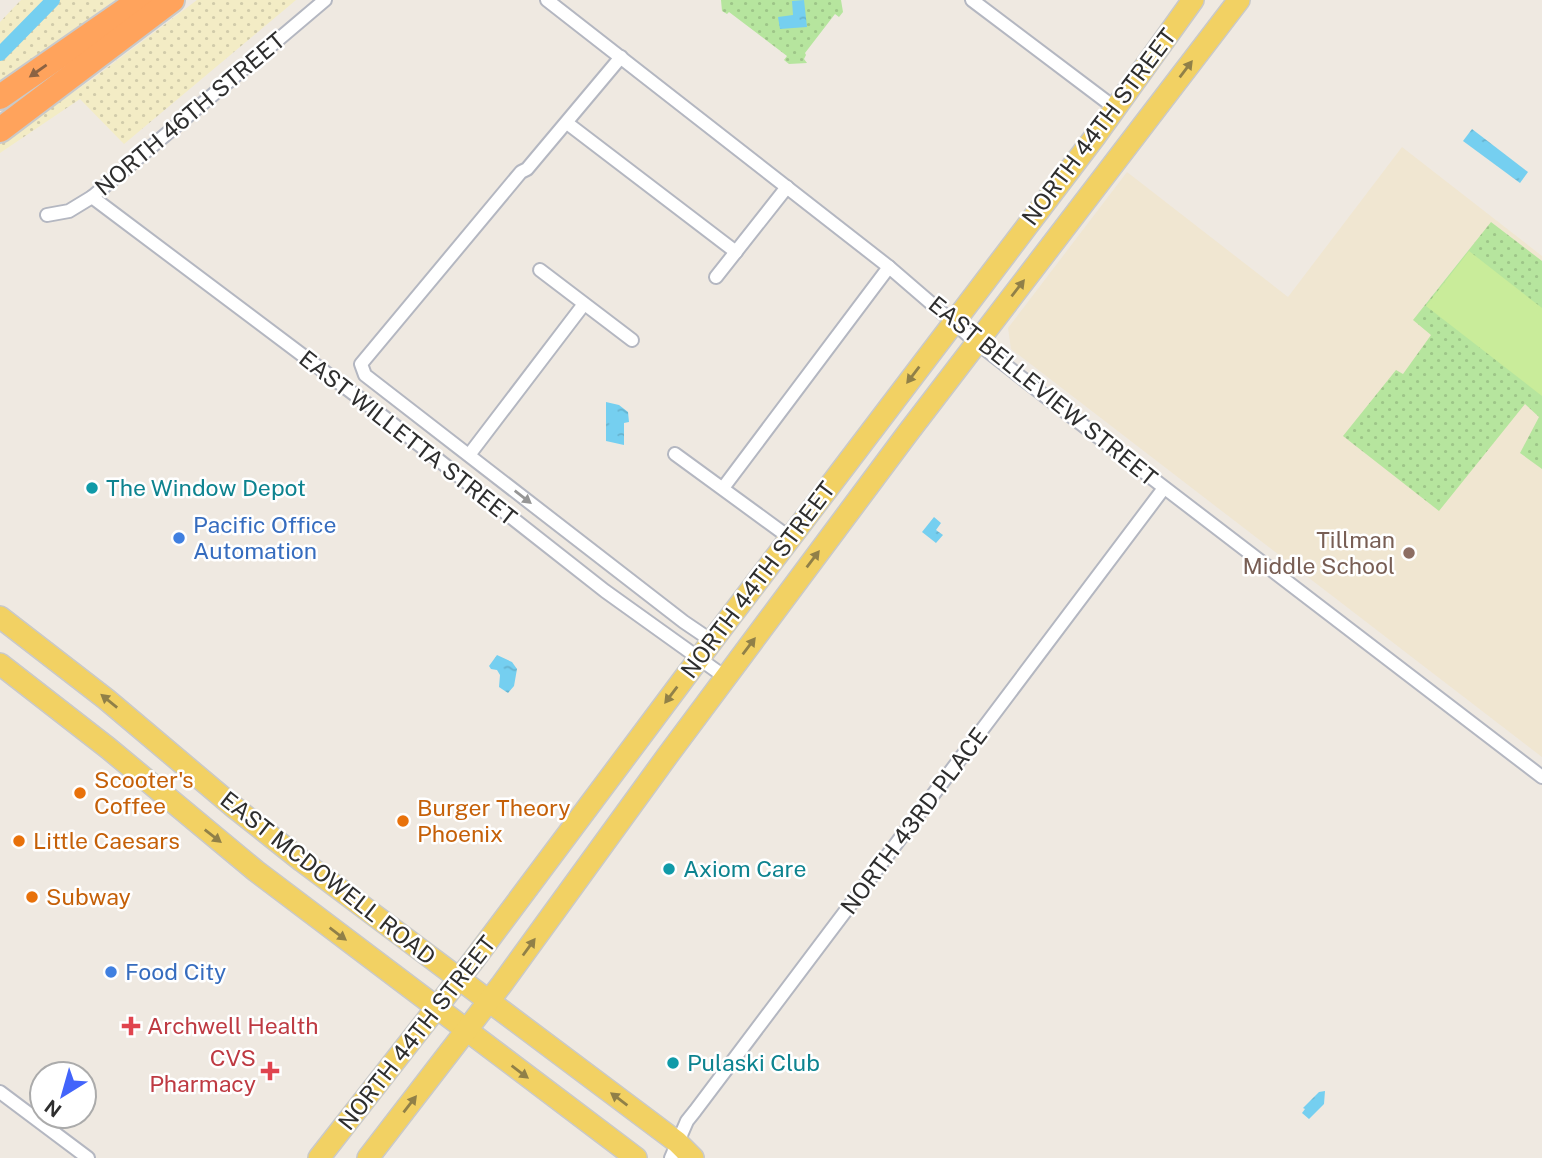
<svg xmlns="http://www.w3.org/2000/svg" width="1542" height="1158" viewBox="0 0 1542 1158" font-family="'Public Sans',sans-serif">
	<defs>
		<pattern id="green-dots" width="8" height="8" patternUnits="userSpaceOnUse" patternTransform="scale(1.75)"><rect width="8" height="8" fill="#b6e59e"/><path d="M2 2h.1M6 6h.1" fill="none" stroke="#9dc588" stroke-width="1.8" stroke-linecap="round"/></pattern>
		<pattern id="sand-dots" width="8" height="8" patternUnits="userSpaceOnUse" patternTransform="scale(1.75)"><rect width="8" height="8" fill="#f3ecc5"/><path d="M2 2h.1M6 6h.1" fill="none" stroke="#d1cbaa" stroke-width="1.8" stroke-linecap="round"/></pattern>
		<pattern id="water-ripples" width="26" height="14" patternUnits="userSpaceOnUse" patternTransform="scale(1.75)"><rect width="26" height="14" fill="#75cff0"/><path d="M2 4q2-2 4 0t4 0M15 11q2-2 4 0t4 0" fill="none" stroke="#66b2ce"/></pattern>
	</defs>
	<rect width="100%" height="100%" fill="#efe9e1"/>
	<polygon fill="#f0e6d1" points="1402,147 1542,256 1542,757 1011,349 1008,328 1127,172 1288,297"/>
	<g fill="url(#green-dots)">
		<polygon points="721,0 841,0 843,12 839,17 835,14 805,53 806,55 804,59 807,63 789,64 784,60 787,56 729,12 727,14 722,11"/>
		<polygon points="1491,222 1542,261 1542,469 1520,453 1539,417 1525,404 1439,511 1343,436 1396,370 1403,374 1431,335 1413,320"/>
	</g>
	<g fill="url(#sand-dots)">
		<polygon points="21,0 115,0 0,83 0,22"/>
		<polygon points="197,0 296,0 124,144 80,99 0,153 0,143 91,80"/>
	</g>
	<polygon fill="#c9ec9a" points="1469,251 1542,308 1542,396 1426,306"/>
	<g fill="url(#water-ripples)">
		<polygon points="804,0 807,27 780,29 778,17 793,15 792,1"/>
		<polygon points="1472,129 1528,172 1520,183 1463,141"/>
		<polygon points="606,402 619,405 628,412 629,422 624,423 624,445 606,441"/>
		<polygon points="934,517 941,523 936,530 943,535 936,543 922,532"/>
		<polygon points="497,655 512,662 517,669 514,686 508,693 499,687 500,675 497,670 491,669 489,666"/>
		<polygon points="1325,1091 1324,1104 1309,1119 1302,1113 1305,1109 1303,1108 1319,1092"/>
	</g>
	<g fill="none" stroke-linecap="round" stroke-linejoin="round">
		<polyline stroke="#75cff0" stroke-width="14" points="0,54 53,0"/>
		<defs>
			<g id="street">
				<polyline points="547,0 889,267 976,342 1050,400 1542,777"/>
				<polyline points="972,0 1115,108"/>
				<polyline points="621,57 527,169 521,172 361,364 365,375 684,622 712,641"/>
				<polyline points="567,123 736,252"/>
				<polyline points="92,197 366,403 605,591 725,677"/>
				<polyline points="47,215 69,211 92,197 325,0"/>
				<polyline points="540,270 632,340"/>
				<polyline points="716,277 787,187"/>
				<polyline points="675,454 790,538"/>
				<polyline points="469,455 584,304"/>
				<polyline points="723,488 889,267"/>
				<polyline points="0,1092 88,1158"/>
				<polyline points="671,1158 687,1121 695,1111 1164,488"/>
			</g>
			<g id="primary">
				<polyline points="0,617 106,699 234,807 302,861 677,1142 693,1158"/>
				<polyline points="0,664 108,748 256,871 636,1158"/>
				<polyline points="319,1158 473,961 712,641 1094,138 1193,0"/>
				<polyline points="368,1158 502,984 668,755 907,434 1239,0"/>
			</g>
			<g id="highway">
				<polyline points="0,97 140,0"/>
				<polyline points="0,130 172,0"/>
			</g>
		</defs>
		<use href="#street" stroke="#b4b7c1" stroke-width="16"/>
		<use href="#primary" stroke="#c9c9c9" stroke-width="24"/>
		<use href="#highway" stroke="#c9c9c9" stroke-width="28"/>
		<use href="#street" stroke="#fff" stroke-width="12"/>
		<use href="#primary" stroke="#f2d163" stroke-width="21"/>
		<use href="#highway" stroke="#ffa35c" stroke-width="24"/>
	</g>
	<defs><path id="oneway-solid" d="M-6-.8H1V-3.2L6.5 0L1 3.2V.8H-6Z" transform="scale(1.75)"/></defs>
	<g fill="#908048">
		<use href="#oneway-solid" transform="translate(1186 69) rotate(-53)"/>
		<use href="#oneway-solid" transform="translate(1018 288) rotate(-52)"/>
		<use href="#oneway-solid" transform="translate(913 375) rotate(127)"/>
		<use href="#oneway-solid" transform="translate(813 559) rotate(-53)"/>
		<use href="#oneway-solid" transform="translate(749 646) rotate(-53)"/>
		<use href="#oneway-solid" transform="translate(671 695) rotate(127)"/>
		<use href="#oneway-solid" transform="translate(109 701) rotate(-141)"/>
		<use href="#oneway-solid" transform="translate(213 836) rotate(38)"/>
		<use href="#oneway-solid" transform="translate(338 934) rotate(37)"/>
		<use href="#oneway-solid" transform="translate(529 947) rotate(-54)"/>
		<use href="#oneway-solid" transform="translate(520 1072) rotate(37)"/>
		<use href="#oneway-solid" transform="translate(619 1099) rotate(-143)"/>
		<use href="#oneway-solid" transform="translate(410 1104) rotate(-52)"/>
	</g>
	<use fill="#8c6343" href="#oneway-solid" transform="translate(38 71) rotate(145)"/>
	<use fill="#969696" href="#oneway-solid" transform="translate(523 497) rotate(38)"/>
	<g fill="#0f9aa8" stroke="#fff" stroke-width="2.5">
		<circle cx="92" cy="488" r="7"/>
		<circle cx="669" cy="869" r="7"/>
		<circle cx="673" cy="1063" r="7"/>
	</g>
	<g fill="#3f7fe0" stroke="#fff" stroke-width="2.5">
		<circle cx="179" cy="538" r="7"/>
		<circle cx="111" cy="972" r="7"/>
	</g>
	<circle fill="#8d6e63" stroke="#fff" stroke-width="2.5" cx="1409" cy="553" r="7"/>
	<g fill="#e8710a" stroke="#fff" stroke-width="2.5">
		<circle cx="80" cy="793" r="7"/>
		<circle cx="403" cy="821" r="7"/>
		<circle cx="19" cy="841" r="7"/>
		<circle cx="32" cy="897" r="7"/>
	</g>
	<g fill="#e0444e" stroke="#fff" stroke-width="2.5">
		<path d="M127.5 1015.5h7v7h7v7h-7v7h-7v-7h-7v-7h7z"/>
		<path d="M266.5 1060.5h7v7h7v7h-7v7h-7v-7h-7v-7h7z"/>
	</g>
	<g text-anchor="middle" stroke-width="5" stroke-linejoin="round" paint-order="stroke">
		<g font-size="23" fill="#2e2e2e" stroke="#fff">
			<text transform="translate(190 114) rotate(-40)" y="8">NORTH 46TH STREET</text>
			<text transform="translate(1099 127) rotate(-53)" y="8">NORTH 44TH STREET</text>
			<text transform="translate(1043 391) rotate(39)" y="8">EAST BELLEVIEW STREET</text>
			<text transform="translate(408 438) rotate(38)" y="8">EAST WILLETTA STREET</text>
			<text transform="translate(758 580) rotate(-53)" y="8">NORTH 44TH STREET</text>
			<text transform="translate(914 821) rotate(-53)" y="8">NORTH 43RD PLACE</text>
			<text transform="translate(328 878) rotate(38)" y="8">EAST MCDOWELL ROAD</text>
			<text transform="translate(417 1033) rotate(-52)" y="8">NORTH 44TH STREET</text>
		</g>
		<g font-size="23" fill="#0d838f" stroke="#fff" text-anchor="start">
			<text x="106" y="496">The Window Depot</text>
			<text x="683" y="877">Axiom Care</text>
			<text x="687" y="1071">Pulaski Club</text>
		</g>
		<g font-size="23" fill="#366cbe" stroke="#fff" text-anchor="start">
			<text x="193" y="533">Pacific Office<tspan x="193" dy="26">Automation</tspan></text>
			<text x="125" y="980">Food City</text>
		</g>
		<g font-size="23" fill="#785e54" stroke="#fff" text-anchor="end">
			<text x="1395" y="548">Tillman<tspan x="1395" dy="26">Middle School</tspan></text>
		</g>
		<g font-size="23" fill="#c56008" stroke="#fff" text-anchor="start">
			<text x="94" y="788">Scooter's<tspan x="94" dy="26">Coffee</tspan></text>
			<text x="417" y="816">Burger Theory<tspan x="417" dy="26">Phoenix</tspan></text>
			<text x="33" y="849">Little Caesars</text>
			<text x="46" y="905">Subway</text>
		</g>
		<g font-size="23" fill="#be3a42" stroke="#fff" text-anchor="start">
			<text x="147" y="1034">Archwell Health</text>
			<text x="256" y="1066" text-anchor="end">CVS<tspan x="256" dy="26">Pharmacy</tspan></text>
		</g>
	</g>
	<g transform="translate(63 1095) rotate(217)"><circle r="33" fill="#ffffff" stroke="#ababab" stroke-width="2"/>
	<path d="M0-5L12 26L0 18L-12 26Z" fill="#4264fb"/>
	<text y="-10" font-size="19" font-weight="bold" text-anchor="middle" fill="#2e2e2e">N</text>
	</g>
</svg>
